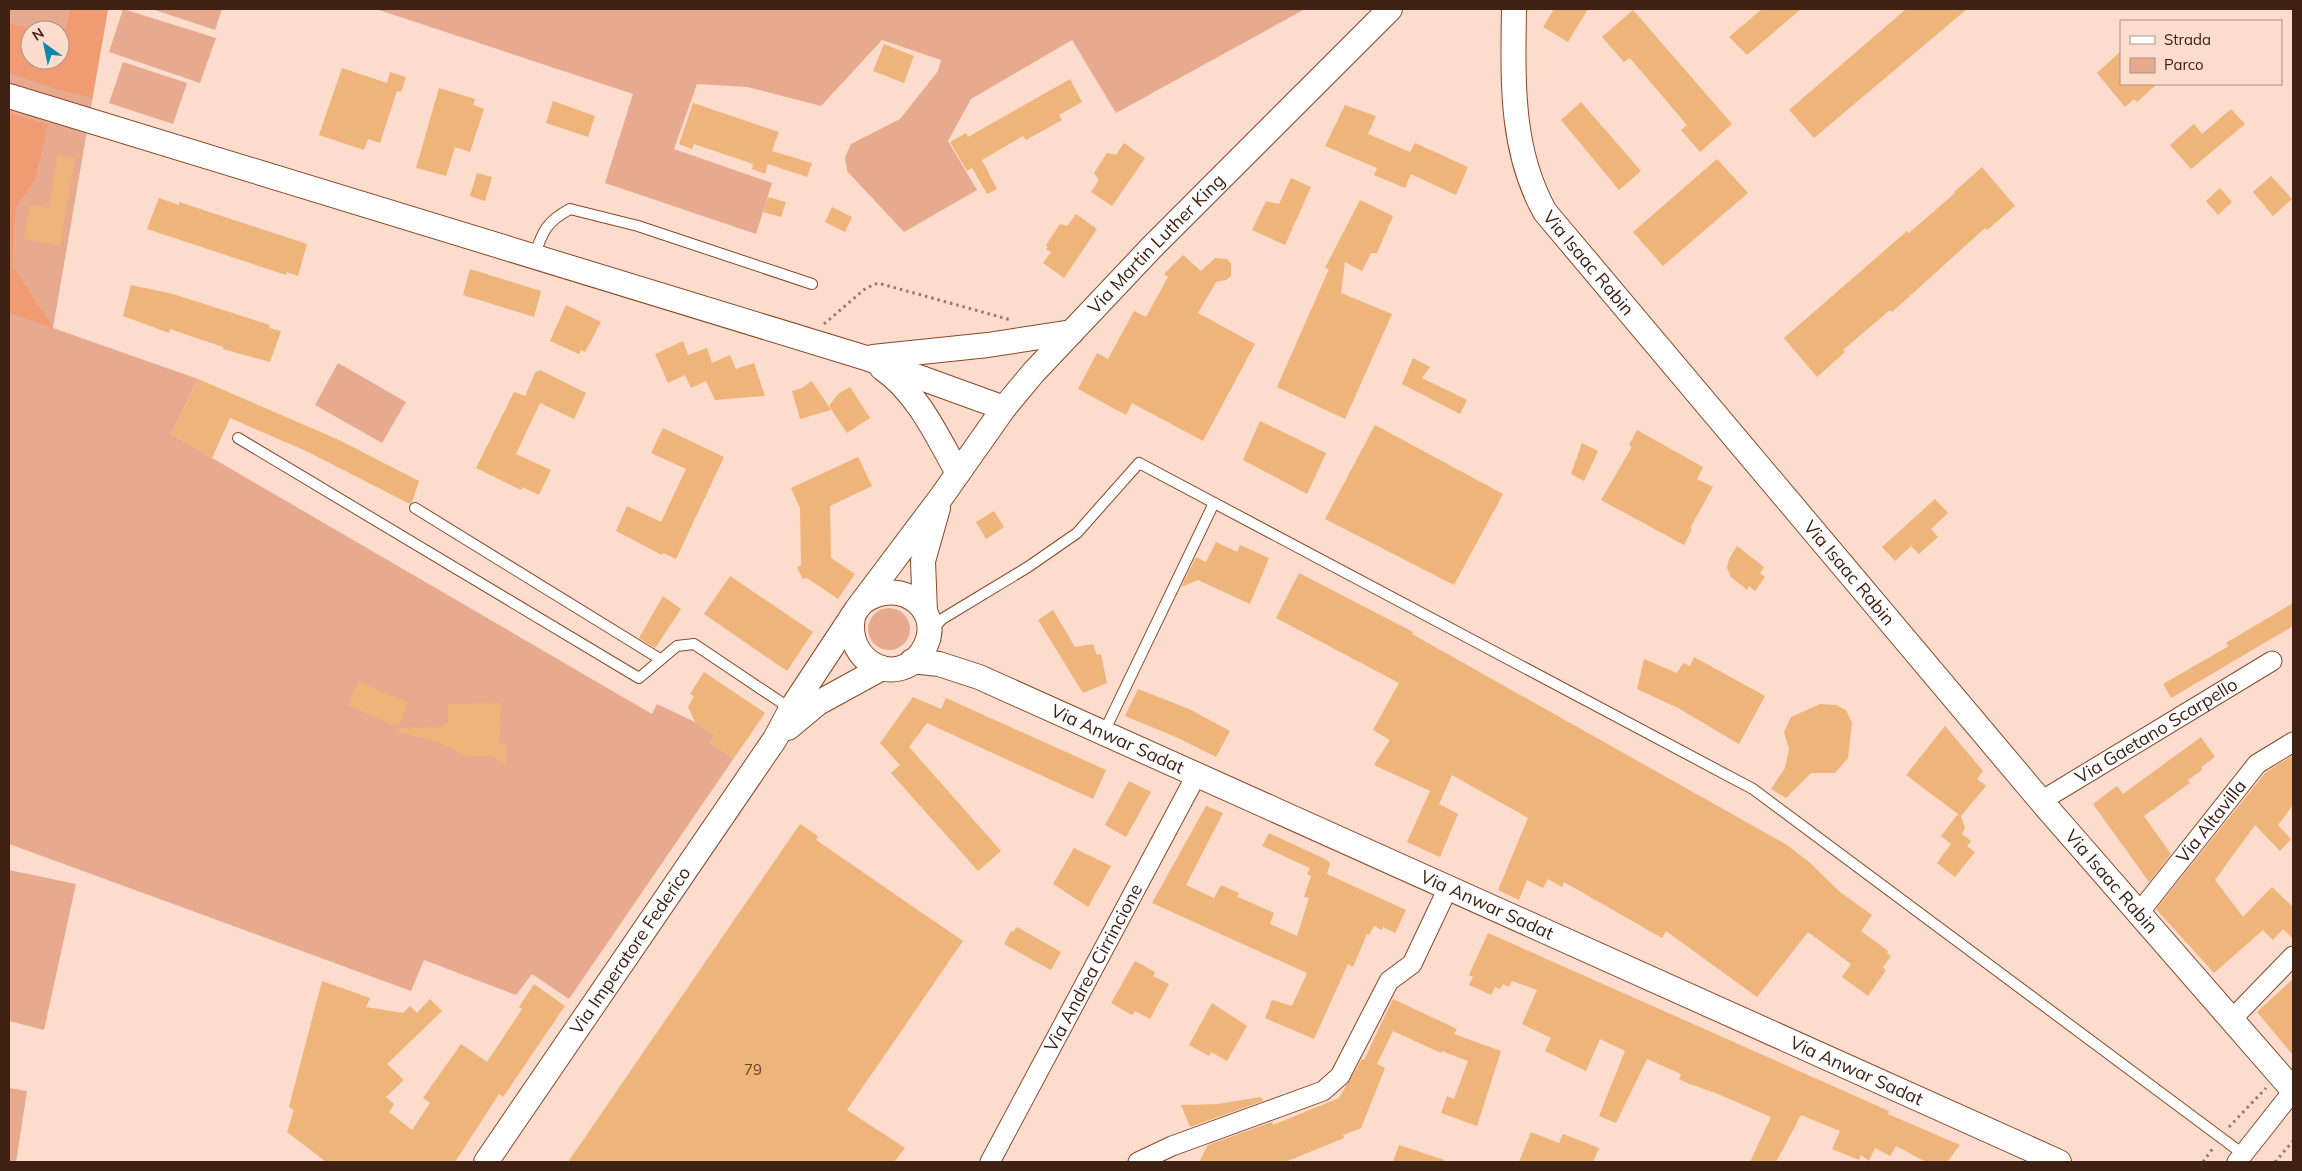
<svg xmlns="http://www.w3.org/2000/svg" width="2302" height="1171" viewBox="0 0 2302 1171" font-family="Mulish,sans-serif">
	<rect width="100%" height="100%" fill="#fbdccd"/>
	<g fill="#e8aa8f" fill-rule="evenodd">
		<path d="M9,9h99l-55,319 145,51 -27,55 481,280 5,-10 38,18 20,13 -5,8 24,15 -165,241 -37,-25 -16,21 -92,-35 -13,31 -402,-147zM30,30h30v30h-30z"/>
		<polygon points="123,9 216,38 200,83 109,52"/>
		<polygon points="152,9 222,9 215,30"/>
		<polygon points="376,9 1305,9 1116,113 1072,40 971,99 948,141 977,190 904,232 847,171 845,157 851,144 900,119 938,71 941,60 882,40 821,106 747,87 697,84 674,149 772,183 756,234 605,183 633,94"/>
		<polygon points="123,62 187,83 173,124 109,103"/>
		<polygon points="338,363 406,402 382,443 315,405"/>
		<circle cx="889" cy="629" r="21"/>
		<polygon points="9,870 76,884 44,1030 9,1021"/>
		<polygon points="9,1088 27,1091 16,1162 9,1162"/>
	</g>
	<g fill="#f19b73">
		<polygon points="71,9 108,9 92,98 59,90 9,73 9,23 33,30 30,30 30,60 60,60 60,37 63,38"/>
		<polygon points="9,113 48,125 35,179 16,208 12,265 53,328 9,313"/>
	</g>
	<g fill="#efb47a">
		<polygon points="1554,9 1588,9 1568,42 1543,27"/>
		<polygon points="1762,9 1801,9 1747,55 1729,37"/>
		<polygon points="1906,9 1967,9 1814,138 1789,110"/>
		<polygon points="1633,10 1732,124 1700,152 1681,130 1687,125 1630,58 1624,62 1602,37"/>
		<polygon points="884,44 914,56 904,83 873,71"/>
		<polygon points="2121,51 2121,84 2157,84 2137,102 2134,99 2125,107 2097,73"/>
		<polygon points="342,68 387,83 390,72 406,77 401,92 397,91 380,143 368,139 364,150 319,135"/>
		<polygon points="1070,79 1082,102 1059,115 1062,120 1026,140 1023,136 982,160 997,189 987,194 972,168 967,171 950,142 966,133 968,137"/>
		<polygon points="439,88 475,99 473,105 484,109 470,152 455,147 446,176 416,168"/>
		<polygon points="553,101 595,116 588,137 546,123"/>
		<polygon points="1581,102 1641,171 1619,190 1561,120"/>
		<polygon points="693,103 779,132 772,151 812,163 807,177 768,164 765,174 752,169 753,164 694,144 692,149 679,144"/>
		<polygon points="1345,105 1376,116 1368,134 1410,152 1415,143 1468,167 1456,195 1411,174 1405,188 1374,175 1377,168 1325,146"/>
		<polygon points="2231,109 2245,124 2191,169 2170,145 2194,124 2202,134"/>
		<polygon points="1124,143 1145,158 1112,206 1091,192 1099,180 1094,173 1107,153 1116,155"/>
		<polygon points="58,155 75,158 60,246 24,239 30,205 49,208"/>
		<polygon points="1717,159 1748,193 1663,266 1633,232"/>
		<polygon points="1982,167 2015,206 1987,230 1985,228 1892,312 1890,310 1843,350 1845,352 1817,377 1784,338 1907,231 1909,233 1955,193 1954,192"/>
		<polygon points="477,173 492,177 485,201 470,196"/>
		<polygon points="2271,176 2292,199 2273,216 2253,192"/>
		<polygon points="1291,178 1311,187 1285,245 1252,230 1266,201 1279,204"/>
		<polygon points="2220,188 2232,202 2218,215 2206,201"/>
		<polygon points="768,197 786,202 781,217 763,212"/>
		<polygon points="159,198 179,205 179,202 307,244 298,276 287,272 286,275 147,229"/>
		<polygon points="1360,200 1393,216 1377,253 1371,253 1362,271 1345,262 1341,293 1392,314 1345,419 1277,387 1329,269 1325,268"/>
		<polygon points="832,207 852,217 845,232 825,222"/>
		<polygon points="1076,214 1097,229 1064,278 1043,263 1051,252 1046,249 1048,247 1046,245 1060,224 1067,226"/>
		<polygon points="1183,255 1201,271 1215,258 1227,259 1231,264 1231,276 1226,280 1216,282 1198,313 1255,344 1203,441 1132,403 1126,415 1078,389 1097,353 1108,359 1134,311 1146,317 1168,277 1164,274"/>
		<polygon points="470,269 541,291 534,317 463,295"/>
		<polygon points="131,285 173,294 270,325 269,328 281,331 270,362 223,349 223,347 170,329 169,333 123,316"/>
		<polygon points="566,305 601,322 585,352 581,350 579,354 550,341"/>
		<polygon points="683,341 688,355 707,348 712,363 730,355 736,369 754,363 765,396 715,400 706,381 691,388 685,375 668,383 655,354"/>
		<polygon points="1413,358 1430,367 1422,378 1467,400 1460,414 1402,384"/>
		<polygon points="540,370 586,393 574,419 540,403 516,454 551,470 539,495 522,487 521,490 476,468 514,392 525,396 536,371 538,372"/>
		<polygon points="198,379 339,440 419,481 412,502 410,504 306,451 230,418 212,458 171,434"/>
		<polygon points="812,381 831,410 800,419 792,391 802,388"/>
		<polygon points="850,387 870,418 847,433 829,406 838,394"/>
		<polygon points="1260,421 1326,453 1307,494 1243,460"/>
		<polygon points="1375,425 1503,494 1454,585 1325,519"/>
		<polygon points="663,428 724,457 676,559 663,553 662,555 616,531 627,506 661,522 686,469 651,453"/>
		<polygon points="1637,430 1703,467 1697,479 1713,487 1690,528 1692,529 1684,545 1601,500 1632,447 1629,445"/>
		<polygon points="1582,443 1598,451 1584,481 1571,474"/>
		<polygon points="858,457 872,486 830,506 831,558 855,574 838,599 807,578 803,579 797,568 801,565 800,508 791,488"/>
		<polygon points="1935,499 1948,513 1931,529 1938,537 1919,554 1911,546 1895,561 1882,547"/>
		<polygon points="994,511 1004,527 986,539 976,522"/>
		<polygon points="1216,542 1237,552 1240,545 1269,558 1250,604 1198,580 1181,587 1196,557 1206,562"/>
		<polygon points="1737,546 1764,567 1760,573 1765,577 1755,591 1749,586 1747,590 1731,577 1727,568 1729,559"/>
		<polygon points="1299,573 1413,632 1412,634 1787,845 1809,862 1840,892 1872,915 1861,931 1888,951 1887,953 1891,956 1883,967 1886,970 1868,996 1842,977 1851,964 1808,932 1757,997 1666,931 1662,938 1564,882 1562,887 1548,879 1543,888 1527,880 1519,900 1498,890 1528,818 1452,775 1439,804 1458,814 1440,857 1407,842 1430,791 1374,765 1390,740 1373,730 1399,683 1276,618"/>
		<polygon points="730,576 813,632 787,671 704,614"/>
		<polygon points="663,596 681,609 655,648 639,638"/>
		<polygon points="2293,603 2293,626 2171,698 2163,684 2229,646 2226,643"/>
		<polygon points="1053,610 1075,647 1093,644 1097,655 1101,654 1107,683 1083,693 1038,620"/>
		<polygon points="1694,657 1765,696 1739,744 1678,708 1637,689 1644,659 1677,673 1683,663 1690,666"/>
		<polygon points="704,672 765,713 734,758 710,743 715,735 695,722 688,707 694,696 690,694"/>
		<polygon points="358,681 408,703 398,727 348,705"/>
		<polygon points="1138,689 1189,709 1230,731 1216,757 1178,738 1125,716"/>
		<polygon points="913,697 941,709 946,698 1106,770 1093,799 927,723 909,747 1001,851 978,871 891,773 900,765 880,743"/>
		<polygon points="501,703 499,744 506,744 506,764 490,756 466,756 435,741 398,732 399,728 444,727 444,724 448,724 448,704"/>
		<polygon points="1820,704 1836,705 1846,710 1852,723 1848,758 1835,773 1811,773 1786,798 1771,789 1785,768 1789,749 1784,732 1791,717"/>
		<polygon points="1945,726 1983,771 1977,779 1986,786 1961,816 1965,828 1962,834 1971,841 1967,846 1975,852 1955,877 1937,863 1951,844 1941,836 1958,814 1906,775"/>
		<polygon points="2201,737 2215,757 2201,767 2202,770 2188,780 2190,783 2144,816 2171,854 2149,882 2093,804 2117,786 2123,794"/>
		<polygon points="2293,755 2293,805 2278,825 2291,839 2280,851 2255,825 2215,880 2243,917 2272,887 2293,907 2293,939 2283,929 2273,940 2263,930 2214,973 2156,909 2265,773"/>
		<polygon points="1129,781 1151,792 1126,837 1105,825"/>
		<polygon points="1206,806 1223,813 1186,885 1214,898 1221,885 1239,893 1238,897 1274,913 1270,924 1297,936 1309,898 1304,897 1311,876 1307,874 1310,868 1262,846 1269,833 1327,860 1330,864 1327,874 1406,910 1395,933 1383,927 1382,930 1374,926 1369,935 1367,934 1353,967 1348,964 1314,1039 1265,1018 1272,1000 1292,1006 1307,973 1152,903"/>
		<polygon points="800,824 818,836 816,840 963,941 847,1110 905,1148 894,1162 568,1162"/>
		<polygon points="1074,848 1111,866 1088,907 1053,884"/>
		<polygon points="1017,927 1061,952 1051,970 1004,944 1011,931 1013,932"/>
		<polygon points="1488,933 1889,1111 1888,1114 1960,1145 1947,1162 1926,1162 1896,1146 1890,1156 1875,1148 1869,1161 1861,1155 1859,1160 1832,1149 1840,1131 1801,1115 1776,1162 1750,1162 1771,1117 1718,1094 1687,1083 1679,1079 1681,1074 1647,1059 1616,1123 1599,1116 1625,1051 1600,1039 1586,1071 1545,1051 1551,1038 1522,1024 1537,990 1512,981 1509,987 1503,984 1500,989 1495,987 1491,995 1469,985 1473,977 1469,975"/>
		<polygon points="1135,961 1155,972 1153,976 1169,984 1150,1019 1135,1011 1132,1015 1111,1003"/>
		<polygon points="2293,979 2293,1055 2257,1012"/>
		<polygon points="322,981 370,998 366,1007 403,1013 410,1006 417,1013 430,999 442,1011 387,1064 404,1080 386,1097 394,1104 389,1112 412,1130 430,1103 423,1098 461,1044 487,1062 522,1009 519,1007 534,984 565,1006 503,1097 499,1094 455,1162 326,1162 287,1132 294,1110 289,1107"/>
		<polygon points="1393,999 1457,1029 1454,1034 1501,1051 1477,1126 1441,1113 1447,1096 1454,1099 1468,1061 1442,1051 1441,1053 1393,1031 1377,1064 1385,1068 1361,1128 1343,1135 1344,1138 1285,1162 1199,1162 1208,1145 1272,1122 1273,1125 1339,1098 1362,1059 1364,1060"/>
		<polygon points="1212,1003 1247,1026 1227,1061 1211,1052 1209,1056 1189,1045"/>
		<polygon points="1261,1097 1263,1101 1190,1127 1181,1105 1218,1104"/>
		<polygon points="1531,1132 1559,1143 1563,1134 1599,1148 1593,1162 1519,1162"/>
		<polygon points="1399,1145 1444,1160 1444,1162 1393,1162"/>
	</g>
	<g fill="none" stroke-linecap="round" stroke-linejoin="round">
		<defs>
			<g id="service">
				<path d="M534,256c9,-25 12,-34 36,-47l68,17 174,58"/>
				<polyline points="238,438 639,678 677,646 694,644 791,709"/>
				<polyline points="415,508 660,659"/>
				<polyline points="933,629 942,619 1028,567 1077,533 1139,463 1753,789 2243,1154"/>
				<polyline points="1104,732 1214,503"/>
			</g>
			<g id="minor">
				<path id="s1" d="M2041,801l231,-140"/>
				<path id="s2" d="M2138,914l119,-150 36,-22"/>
				<polyline points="2231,1020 2293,956"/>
				<path id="s3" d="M990,1162l207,-388"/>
				<polyline points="1138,1162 1172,1146 1323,1091 1340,1076 1389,981 1412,964 1448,888"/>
				<polyline points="2237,1162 2293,1091"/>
			</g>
			<g id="tertiary">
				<path id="s4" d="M1514,9c-1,71 -4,140 31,203l496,589 252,289"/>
				<polyline points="9,96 866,358 1004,408"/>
				<polyline points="873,357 988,345 1072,332"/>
				<path d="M882,368c36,25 55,68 76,105"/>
				<polyline points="925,612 923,561 938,508"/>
				<path d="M853,617c-9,45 44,72 69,35 26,-39 -20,-78 -59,-50"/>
				<path id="s5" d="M912,661l27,3 40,13 1080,485"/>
				<polyline points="788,728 818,703 882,668"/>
				<path id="s6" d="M486,1162l289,-423 16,-30 66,-100 85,-113 62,-88 29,-35 119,-126 238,-238"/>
			</g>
		</defs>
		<use href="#service" stroke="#8a4828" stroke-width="12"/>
		<use href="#minor" stroke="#8a4828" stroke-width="21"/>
		<use href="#tertiary" stroke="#8a4828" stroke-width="26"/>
		<g stroke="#97796b" stroke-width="3" stroke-dasharray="2.5 4" stroke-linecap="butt">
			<polyline points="824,324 866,288 878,283 1011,320"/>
			<polyline points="2229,1127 2266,1088"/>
			<polyline points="2203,1162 2213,1148"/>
			<polyline points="2275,1162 2293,1141"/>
		</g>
		<use href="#service" stroke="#fff" stroke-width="10"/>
		<use href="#minor" stroke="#fff" stroke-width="19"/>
		<use href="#tertiary" stroke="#fff" stroke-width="24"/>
	</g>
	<g text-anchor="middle" stroke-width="4" stroke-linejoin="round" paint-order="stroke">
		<g font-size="15" fill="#6a462d">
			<text x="753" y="1075">79</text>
		</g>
		<g font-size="18" fill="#3e2113" stroke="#fbdccd">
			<text dy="6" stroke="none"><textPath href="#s6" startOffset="1139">Via Martin Luther King</textPath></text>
			<text dy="6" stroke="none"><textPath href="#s4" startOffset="275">Via Isaac Rabin</textPath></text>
			<text dy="6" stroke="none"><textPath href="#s4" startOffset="680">Via Isaac Rabin</textPath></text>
			<text dy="6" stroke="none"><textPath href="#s1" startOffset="135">Via Gaetano Scarpello</textPath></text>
			<text dy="6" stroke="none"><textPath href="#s5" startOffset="221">Via Anwar Sadat</textPath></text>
			<text dy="6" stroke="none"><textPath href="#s2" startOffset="118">Via Altavilla</textPath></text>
			<text dy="6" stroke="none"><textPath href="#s4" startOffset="1085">Via Isaac Rabin</textPath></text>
			<text dy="6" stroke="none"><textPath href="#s5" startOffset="626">Via Anwar Sadat</textPath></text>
			<text dy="6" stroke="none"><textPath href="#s6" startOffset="256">Via Imperatore Federico</textPath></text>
			<text dy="6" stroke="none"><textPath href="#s3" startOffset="220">Via Andrea Cirrincione</textPath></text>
			<text dy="6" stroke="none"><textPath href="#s5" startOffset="1031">Via Anwar Sadat</textPath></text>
		</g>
	</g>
	<rect width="2302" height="1171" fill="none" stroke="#3e2113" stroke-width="20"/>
	<rect x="2120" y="20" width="162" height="65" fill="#fbdccd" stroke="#af9183"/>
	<rect x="2130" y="36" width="25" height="8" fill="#ffffff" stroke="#af9183"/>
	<text x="2164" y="45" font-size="15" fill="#3e2113">Strada</text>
	<rect x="2130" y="58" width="25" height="15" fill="#e8aa8f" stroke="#af9183"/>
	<text x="2164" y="70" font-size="15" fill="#3e2113">Parco</text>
	<g transform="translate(45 45) rotate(327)"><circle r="24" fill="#fbdccd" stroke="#af9183"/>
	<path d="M0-4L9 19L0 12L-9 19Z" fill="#0e88ab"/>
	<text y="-8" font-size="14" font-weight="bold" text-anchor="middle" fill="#3e2113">N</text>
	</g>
</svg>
